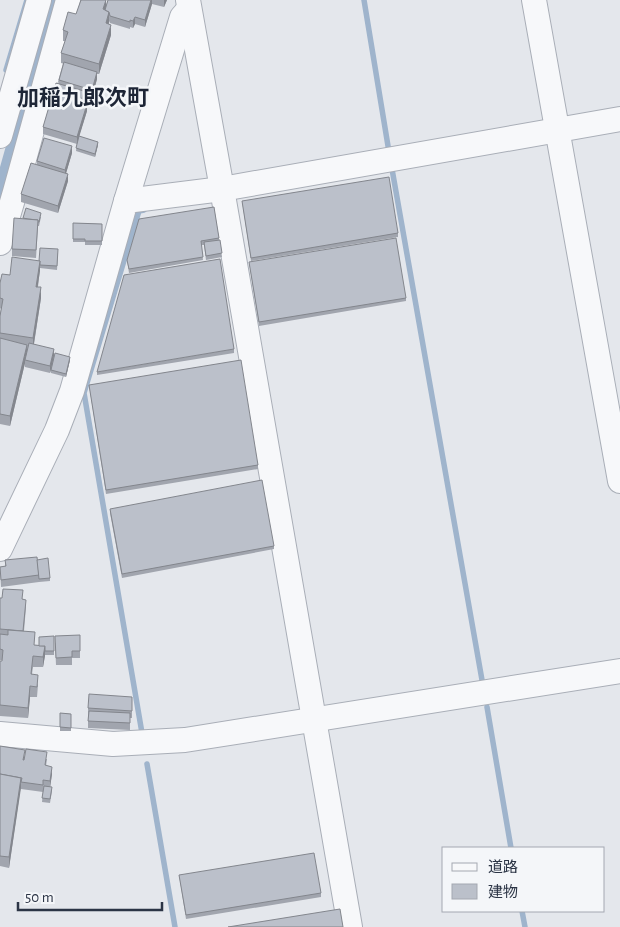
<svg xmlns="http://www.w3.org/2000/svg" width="620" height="927" viewBox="0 0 620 927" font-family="'Alegreya Sans','Noto Sans JP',sans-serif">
	<rect width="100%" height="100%" fill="#e4e7ec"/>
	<polygon fill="#9fb4cc" points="47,0 60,0 0,220 0,167"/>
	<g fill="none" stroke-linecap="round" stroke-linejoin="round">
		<g stroke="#9fb4cc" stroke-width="5.5">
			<polyline points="364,0 389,152"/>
			<polyline points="6,70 27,0"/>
			<polyline points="392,169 482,680"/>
			<polyline points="487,707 511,848"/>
			<polyline points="142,733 84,393 139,211 144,210"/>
			<polyline points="147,764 175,927"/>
			<polyline points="522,911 525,927"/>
		</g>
		<defs>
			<g id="minor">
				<polyline points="188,0 222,189 350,927"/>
				<polyline points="534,0 620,481"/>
				<polyline points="0,136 39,0"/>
				<polyline points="126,201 182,17 189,9"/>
				<polyline points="0,243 15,192 68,0"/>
				<polyline points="0,549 57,430 72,391 126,201 222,189 620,119"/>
				<polyline points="0,734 113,744 185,740 620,671"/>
			</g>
		</defs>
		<use href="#minor" stroke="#a9aeb7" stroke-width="26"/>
		<use href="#minor" stroke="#f7f8fa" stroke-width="24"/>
	</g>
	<g fill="#a1a5ae">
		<polygon points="106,0 106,5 108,0 167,0 164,7 152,4 145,27 135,24 133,28 130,27 130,29 110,23 109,21 109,24 111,35 99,74 97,74 97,79 92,97 84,95 83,103 87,111 79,136 98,145 95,157 76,151 77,144 43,134 43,127 59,83 59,80 64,64 61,63 61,53 65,41 63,41 63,30 76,14"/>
		<polygon points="72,153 66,173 68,181 58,213 21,202 21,194 37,165 37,161"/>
		<polygon points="242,201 398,233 398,237 251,261"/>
		<polygon points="214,207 222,257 206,260 204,245 201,245 203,260 129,273 127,260"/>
		<polygon points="41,217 39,226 38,226 36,258 12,256 12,249 23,218"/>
		<polygon points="73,223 102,224 102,245 85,245 85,242 73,242"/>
		<polygon points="58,253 57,270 40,268 38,287 41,298 34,344 54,356 70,360 66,377 51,373 51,370 50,373 25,367 25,363 10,426 0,424 0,316 1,309 0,308 0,283 39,261"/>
		<polygon points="249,262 406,298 406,301 259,326"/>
		<polygon points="234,349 234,353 97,375 97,372"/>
		<polygon points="89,385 258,465 258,469 106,494"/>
		<polygon points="110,509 274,546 274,549 122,578 110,513"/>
		<polygon points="5,560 37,562 50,578 50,581 39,582 39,577 39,582 1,587 0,567 5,566"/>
		<polygon points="0,598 23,599 26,607 24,631 34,645 54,651 54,655 45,655 43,667 33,667 32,674 38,685 37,697 30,697 28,718 0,716 0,661 2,661 2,660 0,660"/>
		<polygon points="80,635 80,658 72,658 72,665 56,665 55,643"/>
		<polygon points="132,697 132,718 130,718 130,730 88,728 88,708"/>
		<polygon points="60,713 71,714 71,731 60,731"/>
		<polygon points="0,746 25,758 47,759 46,766 52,774 50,787 52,791 50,803 42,802 43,792 21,789 21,785 9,868 0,866"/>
		<polygon points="179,875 321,893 321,897 186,919"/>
	</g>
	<g fill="#83868d">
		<polygon points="106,0 106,8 105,12 103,9"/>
		<polygon points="151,0 152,0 152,4 145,27 145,20"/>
		<polygon points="164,0 167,0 164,7"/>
		<polygon points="109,12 109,22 106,33 106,23"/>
		<polygon points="135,17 135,24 133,28 133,21"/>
		<polygon points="111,25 111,35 99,74 99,64"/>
		<polygon points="97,72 97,79 92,97 92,90"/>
		<polygon points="84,91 84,98 81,109 81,102"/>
		<polygon points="87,104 87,111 77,144 77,137"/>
		<polygon points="98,142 98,145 95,157 95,154"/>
		<polygon points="72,146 72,153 65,177 65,170"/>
		<polygon points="68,174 68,181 58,213 58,206"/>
		<polygon points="40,261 40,271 36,297 36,287"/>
		<polygon points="41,287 41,298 33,349 33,338"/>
		<polygon points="27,345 27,355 25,360 25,363 10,426 10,416"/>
		<polygon points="54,349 54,356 50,373 50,366"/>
		<polygon points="70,357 70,360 66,377 66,374"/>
		<polygon points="45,646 45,656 43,667 43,657"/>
		<polygon points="30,686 30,697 28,718 28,708"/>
		<polygon points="52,767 52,774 50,788 50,781"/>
		<polygon points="21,778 21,788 9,868 9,857"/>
	</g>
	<g fill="#bbc0ca" stroke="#83868d">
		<polygon points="81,0 106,0 103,9 109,12 106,23 111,25 99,64 61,53 68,32 63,30 68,12 76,14"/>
		<polygon points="108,0 151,0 145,20 135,17 133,21 130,20 130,22 110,16 109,12 105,10"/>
		<polygon points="64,62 97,72 92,90 59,80"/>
		<polygon points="56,83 84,91 81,102 87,104 77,137 43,127"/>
		<polygon points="79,136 98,142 95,154 76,148"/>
		<polygon points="44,138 72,146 65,170 37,161"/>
		<polygon points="31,163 68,174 58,206 21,194"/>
		<polygon points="389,177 398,233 251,258 242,201"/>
		<polygon points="214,207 219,238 201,241 203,257 129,269 127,260 139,219"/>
		<polygon points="26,208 41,213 39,222 38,222 38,220 28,219 23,218"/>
		<polygon points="14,218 38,220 36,250 12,249"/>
		<polygon points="73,223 102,224 102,241 85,241 85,239 73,239"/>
		<polygon points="396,238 406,298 259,322 249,262"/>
		<polygon points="220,240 222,253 206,256 204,242"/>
		<polygon points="40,248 58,249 57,266 40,265 40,261 39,261"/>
		<polygon points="12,257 40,261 36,287 41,287 33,338 0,333 0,316 3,299 0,298 0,283 2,274 10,275"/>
		<polygon points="220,259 234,349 97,372 124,275"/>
		<polygon points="0,338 27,345 10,416 0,414"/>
		<polygon points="29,343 54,349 50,366 25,360"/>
		<polygon points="55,353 70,357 66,374 51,370"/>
		<polygon points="241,360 258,465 106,490 89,385"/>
		<polygon points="262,480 274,546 122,574 110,509"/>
		<polygon points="37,557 39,575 1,580 0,567 6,566 5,560"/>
		<polygon points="48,558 50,578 39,579 37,560"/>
		<polygon points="3,589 23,590 22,599 26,600 23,631 0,629 0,598 2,598"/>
		<polygon points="8,630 35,632 34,645 45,646 43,657 33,656 31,674 38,675 37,687 30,686 28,708 0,705 0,661 2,661 3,650 0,649 0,634 8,635"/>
		<polygon points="80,635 80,651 72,651 72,657 56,658 55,636"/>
		<polygon points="54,636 54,651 45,651 45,646 39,646 39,637"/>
		<polygon points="89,694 132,697 132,711 88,708"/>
		<polygon points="89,711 130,713 130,723 88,721"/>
		<polygon points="60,713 71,714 71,728 60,727"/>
		<polygon points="0,746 25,750 23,760 24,760 26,749 47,752 45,765 52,767 50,781 43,780 43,785 21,782 22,778 0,774"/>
		<polygon points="0,774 21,778 9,857 0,856"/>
		<polygon points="44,786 52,787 50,799 42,798"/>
		<polygon points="314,853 321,893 186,915 179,875"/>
		<polygon points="340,909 343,927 228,927"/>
	</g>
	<g text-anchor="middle" stroke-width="5" stroke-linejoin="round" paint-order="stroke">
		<g font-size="22" font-weight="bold" fill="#1d2536" stroke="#f4f6f9">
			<text x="83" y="105">加稲九郎次町</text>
		</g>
	</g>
	<rect x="442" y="847" width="162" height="65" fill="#f4f6f9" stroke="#a4a8b1"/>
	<rect x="452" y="863" width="25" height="8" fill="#f7f8fa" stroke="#a4a8b1"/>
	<text x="488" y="872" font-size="15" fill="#2b3445">道路</text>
	<rect x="452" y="884" width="25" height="15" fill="#bbc0ca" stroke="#a4a8b1"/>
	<text x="488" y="897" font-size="15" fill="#2b3445">建物</text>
	<path d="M18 902v8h144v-8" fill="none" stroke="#2b3445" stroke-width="2.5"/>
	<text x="25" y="902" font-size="15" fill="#2b3445" stroke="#f4f6f9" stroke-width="4" paint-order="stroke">50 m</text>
</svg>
